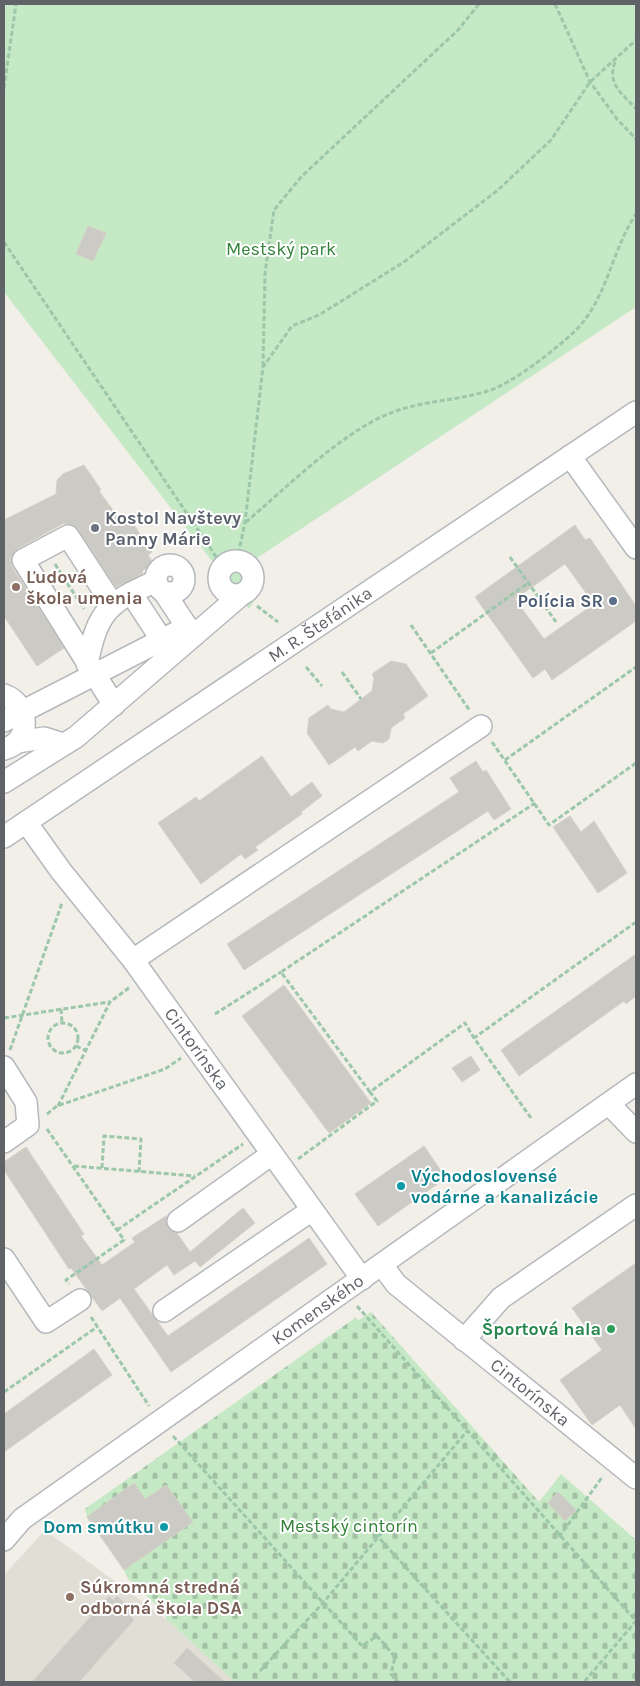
<svg xmlns="http://www.w3.org/2000/svg" width="640" height="1686" viewBox="0 0 640 1686" font-family="Karla,sans-serif">
	<defs>
		<pattern id="cemetery-stones" width="16" height="16" patternUnits="userSpaceOnUse" patternTransform="scale(1.25)"><rect width="16" height="16" fill="#c5e8c5"/><path d="M2 7V4a2 2 0 0 1 4 0v3zM10 15v-3a2 2 0 0 1 4 0v3z" fill="#a3c0a4"/></pattern>
	</defs>
	<rect width="100%" height="100%" fill="#f1efe8"/>
	<polygon fill="#e1ded6" points="45,1530 166,1619 235,1682 4,1682 4,1575"/>
	<polygon fill="url(#cemetery-stones)" points="371,1312 539,1502 561,1474 636,1540 636,1682 235,1682 166,1619 165,1613 128,1579 124,1570 192,1522 166,1485 145,1499 134,1484 87,1517 85,1509 355,1318 359,1320"/>
	<polygon fill="#c5e8c5" points="4,4 636,4 636,307 257,558 262,587 249,609 4,292"/>
	<g fill="#cccac5" stroke="#d6d1c6" fill-rule="evenodd">
		<polygon points="88,226 106,233 93,261 76,254"/>
		<polygon points="84,465 101,490 99,491 121,521 128,516 152,552 148,555 154,564 142,571 143,573 116,587 78,529 69,524 64,523 17,549 10,558 12,567 64,648 37,666 4,616 4,520 56,494 57,480 63,474"/>
		<path d="M575,525l10,15 5,-2 46,68v15l-84,59 -7,-11 -12,9 -58,-81zM565,564l29,40 -50,35 -29,-40z"/>
		<polygon points="391,661 406,664 428,696 403,714 405,718 391,728 389,739 383,743 372,741 358,751 355,747 329,765 307,733 309,718 328,705 331,709 344,712 372,691 374,678 372,674"/>
		<polygon points="262,756 291,797 312,782 322,796 301,812 302,814 255,847 258,850 245,859 241,854 201,884 158,823 196,797 199,801"/>
		<polygon points="476,761 483,772 486,770 511,809 494,820 488,811 244,970 227,944 459,792 450,778"/>
		<polygon points="570,816 581,832 594,821 627,873 598,893 553,827"/>
		<polygon points="636,954 636,996 626,1004 624,1001 519,1076 501,1050"/>
		<polygon points="284,985 371,1103 329,1133 242,1016"/>
		<polygon points="471,1056 480,1070 462,1082 452,1068"/>
		<polygon points="424,1146 446,1178 378,1226 355,1194"/>
		<polygon points="26,1147 84,1234 81,1236 102,1265 135,1242 132,1238 166,1216 168,1228 177,1233 190,1252 243,1208 255,1223 200,1267 195,1261 174,1275 167,1265 134,1289 168,1336 309,1238 327,1264 171,1372 120,1298 102,1311 71,1268 69,1269 4,1170 4,1162"/>
		<polygon points="636,1263 636,1429 620,1405 592,1425 560,1380 602,1350 572,1308"/>
		<polygon points="94,1349 112,1375 4,1452 4,1414"/>
		<polygon points="134,1483 145,1499 166,1485 193,1522 124,1570 87,1517"/>
		<polygon points="558,1492 576,1510 565,1521 548,1503"/>
		<polygon points="109,1596 113,1600 117,1596 134,1612 130,1616 134,1620 79,1682 32,1682"/>
		<polygon points="187,1648 225,1682 195,1682 174,1663"/>
	</g>
	<g fill="none" stroke-linecap="round" stroke-linejoin="round">
		<defs>
			<g id="minor">
				<polyline points="570,456 636,548"/>
				<circle cx="236" cy="578" r="17"/>
				<circle cx="170" cy="579" r="14"/>
				<polyline points="164,592 193,636"/>
				<polyline points="131,593 169,651"/>
				<polyline points="113,605 68,536 23,560 114,705"/>
				<path d="M87,664c11,-54 21,-61 69,-83"/>
				<path d="M4,695c26,9 28,47 0,54"/>
				<polyline points="4,721 187,627"/>
				<polyline points="17,742 44,738 63,744"/>
				<polyline points="4,782 76,737 242,594"/>
				<path id="s1" d="M26,822l35,49 72,89 229,319"/>
				<path id="s2" d="M4,837l632,-425"/>
				<polyline points="133,960 481,726"/>
				<polyline points="4,1067 26,1102 28,1125 4,1142"/>
				<polyline points="609,1104 636,1132"/>
				<polyline points="178,1221 272,1154"/>
				<polyline points="4,1259 46,1322 80,1300"/>
				<path id="s3" d="M382,1265l14,19 240,194"/>
				<polyline points="164,1311 312,1210"/>
				<polyline points="464,1340 501,1298 636,1205"/>
				<path id="s4" d="M4,1540l18,-21 614,-435"/>
			</g>
		</defs>
		<use href="#minor" stroke="#b5b8bc" stroke-width="24"/>
		<g stroke="#9cc7a9" stroke-width="3" stroke-dasharray="5 2.5" stroke-linecap="butt">
			<polyline points="555,4 590,82 617,119 636,139"/>
			<path d="M615,62c-8,23 7,31 21,47"/>
			<polyline points="4,88 16,4"/>
			<polyline points="4,242 223,567"/>
			<polyline points="263,366 265,273 274,210 301,177 458,30 479,4"/>
			<path d="M246,522c40,-34 94,-88 142,-108 31,-13 67,-13 100,-23 25,-8 67,-41 87,-60 33,-33 36,-80 61,-117"/>
			<polyline points="510,557 556,622"/>
			<polyline points="237,561 245,522 263,367 292,326 319,315 404,262 498,190 551,140 590,82 636,40"/>
			<polyline points="55,564 84,609"/>
			<polyline points="257,606 278,622"/>
			<polyline points="411,625 470,711"/>
			<polyline points="431,653 528,583"/>
			<polyline points="306,667 322,686"/>
			<polyline points="342,672 361,699"/>
			<polyline points="492,742 549,825 636,763"/>
			<polyline points="505,760 636,667"/>
			<polyline points="61,1009 62,1023"/>
			<polyline points="215,1014 281,972"/>
			<polyline points="4,1018 109,1002"/>
			<circle cx="63" cy="1038" r="15"/>
			<polyline points="76,1046 85,1050"/>
			<polyline points="10,1050 62,903"/>
			<polyline points="370,1092 281,972 535,803"/>
			<polyline points="58,1106 110,1002 130,987"/>
			<polyline points="47,1114 57,1106 165,1069 181,1058"/>
			<polyline points="531,1118 474,1038 636,922"/>
			<polyline points="47,1129 124,1240 66,1280 69,1284"/>
			<polyline points="298,1159 377,1101 370,1092 465,1023 474,1038"/>
			<polyline points="74,1166 195,1176"/>
			<polyline points="102,1168 104,1136 141,1139 139,1172"/>
			<polyline points="117,1230 243,1144"/>
			<polyline points="357,1306 636,1621 584,1682"/>
			<polyline points="91,1317 149,1406"/>
			<polyline points="4,1392 97,1327"/>
			<polyline points="173,1436 362,1646 377,1636 395,1657 391,1674 398,1682"/>
			<polyline points="370,1528 510,1682"/>
			<polyline points="559,1537 603,1476"/>
			<polyline points="260,1671 323,1603 467,1431"/>
		</g>
		<use href="#minor" stroke="#fff" stroke-width="21"/>
	</g>
	<circle fill="#6b7280" stroke="#fff" stroke-width="2" cx="95" cy="528" r="5"/>
	<g fill="#8d6e63" stroke="#fff" stroke-width="2">
		<circle cx="16" cy="587" r="5"/>
		<circle cx="70" cy="1597" r="5"/>
	</g>
	<circle fill="#5c6f8a" stroke="#fff" stroke-width="2" cx="613" cy="601" r="5"/>
	<g fill="#0f9aa8" stroke="#fff" stroke-width="2">
		<circle cx="401" cy="1186" r="5"/>
		<circle cx="164" cy="1527" r="5"/>
	</g>
	<circle fill="#2e9e5b" stroke="#fff" stroke-width="2" cx="611" cy="1329" r="5"/>
	<g text-anchor="middle" stroke-width="4" stroke-linejoin="round" paint-order="stroke">
		<g font-size="18" fill="#348238" stroke="#fff">
			<text x="281" y="255">Mestský park</text>
			<text x="349" y="1532">Mestský cintorín</text>
		</g>
		<g font-size="18" font-weight="bold" fill="#5b616d" stroke="#fff" text-anchor="start">
			<text x="105" y="524">Kostol Navštevy<tspan x="105" dy="21">Panny Márie</tspan></text>
		</g>
		<g font-size="18" font-weight="bold" fill="#785e54" stroke="#fff" text-anchor="start">
			<text x="26" y="583">Ľudová<tspan x="26" dy="21">škola umenia</tspan></text>
			<text x="80" y="1593">Súkromná stredná<tspan x="80" dy="21">odborná škola DSA</tspan></text>
		</g>
		<g font-size="18" font-weight="bold" fill="#4e5e75" stroke="#fff" text-anchor="end">
			<text x="603" y="607">Polícia SR</text>
		</g>
		<g font-size="18" fill="#5f6368" stroke="#fff">
			<text dy="6" stroke="none"><textPath href="#s2" startOffset="381">M. R. Štefánika</textPath></text>
			<text dy="6" stroke="none"><textPath href="#s1" startOffset="284">Cintorínska</textPath></text>
			<text dy="6" stroke="none"><textPath href="#s4" startOffset="390">Komenského</textPath></text>
			<text dy="6" stroke="none"><textPath href="#s3" startOffset="196">Cintorínska</textPath></text>
		</g>
		<g font-size="18" font-weight="bold" fill="#0d838f" stroke="#fff" text-anchor="start">
			<text x="411" y="1182">Východoslovensé<tspan x="411" dy="21">vodárne a kanalizácie</tspan></text>
			<text x="154" y="1533" text-anchor="end">Dom smútku</text>
		</g>
		<g font-size="18" font-weight="bold" fill="#27864d" stroke="#fff" text-anchor="end">
			<text x="601" y="1335">Športová hala</text>
		</g>
	</g>
	<rect width="640" height="1686" fill="none" stroke="#5f6368" stroke-width="10"/>
</svg>
